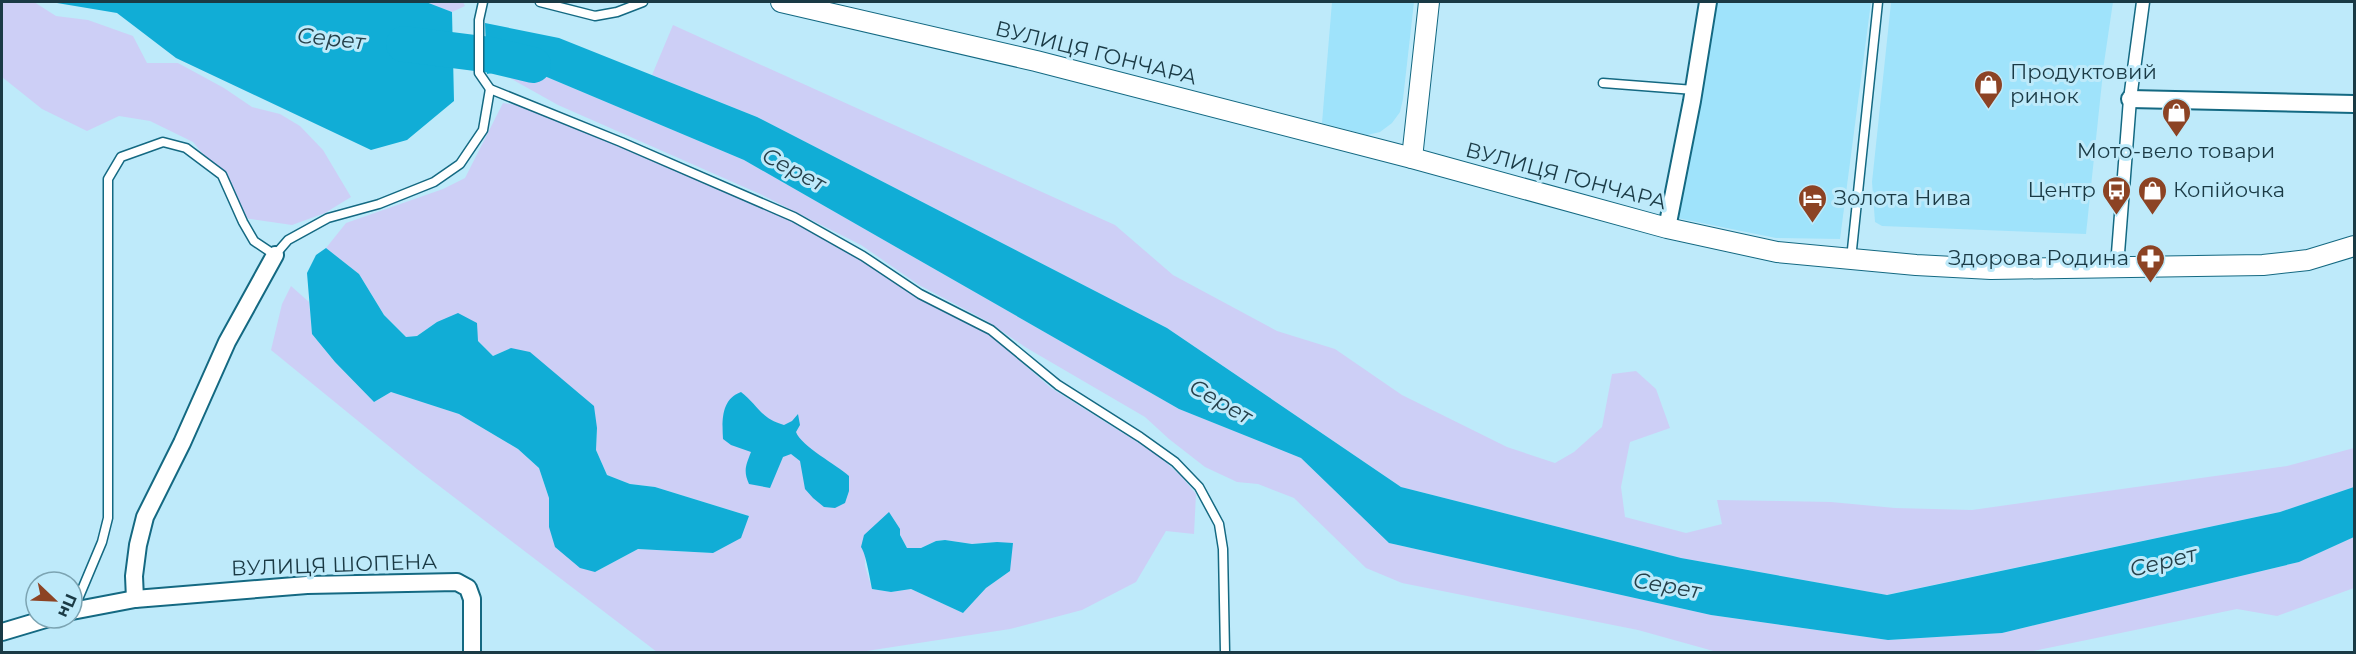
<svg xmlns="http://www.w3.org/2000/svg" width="2356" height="654" viewBox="0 0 2356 654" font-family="Montserrat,sans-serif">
	<rect width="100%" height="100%" fill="#beeafa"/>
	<g fill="#9fe3fb">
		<polygon points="1332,2 1414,2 1403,99 1400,112 1392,123 1380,132 1367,135 1322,123"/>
		<polygon points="1712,2 1871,2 1840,239 1776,238 1672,217"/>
		<polygon points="1917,2 2113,2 2104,63 2086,234 1882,226 1875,222 1872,182 1891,3"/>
	</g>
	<g fill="#cdcff6" fill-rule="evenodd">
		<polygon points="2,2 34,2 56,16 88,20 133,36 147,63 178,63 224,88 252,107 280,114 300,126 323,150 351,197 325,213 292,225 244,218 226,182 193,142 150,121 119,116 87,131 42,109 2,77"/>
		<polygon points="426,2 463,2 465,6 452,12"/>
		<polygon points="673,25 1115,225 1173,275 1277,331 1335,349 1402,395 1507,447 1555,463 1574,452 1602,427 1612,374 1636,371 1656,389 1670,428 1630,442 1621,487 1625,517 1686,533 1722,524 1717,500 1831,502 1895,508 1972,510 2287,466 2354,448 2354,487 2280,512 1886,595 1681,558 1401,487 1167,328 757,117 652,75"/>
		<polygon points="523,67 744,160 1179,409 1301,458 1389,543 1711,615 1888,640 2002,633 2299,562 2354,537 2354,588 2277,616 2237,609 2028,652 1717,652 1638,630 1402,583 1366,568 1294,498 1258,484 1237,482 1205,467 1169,439 1145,417 1025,347 987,321 919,285 861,245 760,194 558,105 499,72"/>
		<path d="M503,103l21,3 268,115 68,39 58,38 70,35 63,55 107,67 24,22 14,17 -2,40 -28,-3 -30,51 -54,28 -72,19 -150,23h-203l-240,-183 -146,-119 11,-46 9,-18 18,16 3,32 23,28 39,40 17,-10 68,22 59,35 21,19 10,30v29l46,45 43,-23 75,4 36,-37 -94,-29 -25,-3 -23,-9 -11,-25 1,-22 -18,-35 -23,-17 -45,-28 -18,8 -15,-15 -41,-19 -20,14 -11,1 -22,-22 -25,-41 -33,-26 20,-25 97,-34 22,-11zM900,535l7,13h14l15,-7 9,-1 27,4 25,-2 13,29 -24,17 -23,25 -52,-24 -20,3 -19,-3 -7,-23v-13z"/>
	</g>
	<g fill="#11add6">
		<polygon points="51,2 426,2 452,12 454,101 407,140 371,150 176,58 117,13"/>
		<polygon points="485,23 559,38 757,117 1167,328 1401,487 1681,558 1887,595 2280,512 2354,487 2354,537 2299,562 2002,633 1888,640 1711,615 1389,543 1301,458 1179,409 744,160 523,67 487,74"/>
		<polygon points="326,248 359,274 384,315 406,337 417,336 437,322 458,313 477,323 478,341 493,356 511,348 530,352 594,406 597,428 596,450 607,475 630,484 655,487 749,516 741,538 713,553 638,549 595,572 580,568 555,547 549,527 549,498 539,468 518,449 459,414 391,392 374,402 335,362 312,334 307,273 316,255"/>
		<path d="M741,392c17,13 20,27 43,33l8,-4 6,-7 2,11 -4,7c5,14 41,33 53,44v15l-4,12 -10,5 -11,-1 -11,-9 -8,-9 -5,-28 -9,-7 -8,3 -13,31 -21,-4c-6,-13 -3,-19 2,-32l-20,-7 -8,-6c-1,-18 -2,-40 18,-47z"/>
		<path d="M889,512l11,17v6l7,13h14l15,-7 9,-1 27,4 25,-2 16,1 -3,28 -24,17 -23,25 -52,-24 -20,3 -19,-3c-2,-10 -6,-35 -11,-42l3,-12z"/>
	</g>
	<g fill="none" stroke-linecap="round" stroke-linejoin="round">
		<polyline stroke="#11add6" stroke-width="36" points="404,44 491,55 533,65"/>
		<defs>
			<g id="service">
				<polyline points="483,2 479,20 479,73 490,89 621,142 794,217 863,256 920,294 991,330 1058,385 1140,437 1175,462 1199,487 1219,524 1223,549 1225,652"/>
				<polyline points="540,2 595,16 617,12 643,2"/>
				<polyline points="1603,83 1694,90"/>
				<polyline points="1851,259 1878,2"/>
				<polyline points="73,611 102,542 108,518 108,179 121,157 163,142 186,148 222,175 243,222 254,241 275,255 288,240 328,218 379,204 434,182 460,164 483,130 490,89"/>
			</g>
			<polyline id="pedestrian" points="2117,266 2130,99 2143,2"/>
			<g id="minor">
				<polyline points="2130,99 2354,104"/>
				<polyline points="1667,228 1692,101 1708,2"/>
				<polyline points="135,599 134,576 138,545 145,517 182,443 227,342 275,255"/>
				<polyline points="72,611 135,599 307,585 457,582 468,588 472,599 472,652"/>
				<polyline points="2,632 49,618"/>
			</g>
			<g id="tertiary">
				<polyline points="781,2 1036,61 1412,158 1667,228 1777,252 1916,265 1991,269 2263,265 2308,260 2354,246"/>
				<polyline points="1412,158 1429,2"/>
			</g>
		</defs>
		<use href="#service" stroke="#146982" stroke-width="11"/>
		<use href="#pedestrian" stroke="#146982" stroke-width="15"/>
		<use href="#minor" stroke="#146982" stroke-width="20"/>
		<use href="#tertiary" stroke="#146982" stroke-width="22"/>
		<use href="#service" stroke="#fff" stroke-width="8"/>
		<use href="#pedestrian" stroke="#fff" stroke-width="12"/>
		<use href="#minor" stroke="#fff" stroke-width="16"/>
		<use href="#tertiary" stroke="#fff" stroke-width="20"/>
	</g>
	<defs>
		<symbol id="shop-pin" viewBox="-11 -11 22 30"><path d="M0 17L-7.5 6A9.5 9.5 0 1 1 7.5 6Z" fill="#8c4324" stroke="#beeafa"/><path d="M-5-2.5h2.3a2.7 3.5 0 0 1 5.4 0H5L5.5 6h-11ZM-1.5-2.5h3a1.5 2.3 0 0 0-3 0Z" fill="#fff"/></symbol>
		<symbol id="bus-pin" viewBox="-11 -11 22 30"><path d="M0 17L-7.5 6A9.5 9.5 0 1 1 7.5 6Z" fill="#8c4324" stroke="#beeafa"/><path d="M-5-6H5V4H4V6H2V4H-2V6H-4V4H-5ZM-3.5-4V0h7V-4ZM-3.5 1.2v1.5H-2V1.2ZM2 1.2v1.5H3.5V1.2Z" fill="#fff"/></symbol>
		<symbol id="hotel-pin" viewBox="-11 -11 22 30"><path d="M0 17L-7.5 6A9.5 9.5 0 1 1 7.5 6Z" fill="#8c4324" stroke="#beeafa"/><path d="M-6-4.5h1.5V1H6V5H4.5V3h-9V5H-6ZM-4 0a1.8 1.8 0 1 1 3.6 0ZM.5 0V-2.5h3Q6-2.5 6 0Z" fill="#fff"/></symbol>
		<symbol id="pharmacy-pin" viewBox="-11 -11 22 30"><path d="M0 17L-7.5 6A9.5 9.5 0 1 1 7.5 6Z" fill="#8c4324" stroke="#beeafa"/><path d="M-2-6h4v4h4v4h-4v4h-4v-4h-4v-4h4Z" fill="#fff"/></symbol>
	</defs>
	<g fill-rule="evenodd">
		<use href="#shop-pin" x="1972" y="68" width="33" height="45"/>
		<use href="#shop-pin" x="2160" y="96" width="33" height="45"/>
		<use href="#bus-pin" x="2100" y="174" width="33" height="45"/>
		<use href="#shop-pin" x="2136" y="174" width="33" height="45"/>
		<use href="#hotel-pin" x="1796" y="182" width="33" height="45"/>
		<use href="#pharmacy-pin" x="2134" y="242" width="33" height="45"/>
	</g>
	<g text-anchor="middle" stroke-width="6" stroke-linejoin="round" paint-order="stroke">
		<g font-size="21" fill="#1a3a45" stroke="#beeafa">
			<text transform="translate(1096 53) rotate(14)" y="7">ВУЛИЦЯ ГОНЧАРА</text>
			<text transform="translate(1566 176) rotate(15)" y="7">ВУЛИЦЯ ГОНЧАРА</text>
			<text transform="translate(334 565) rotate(-2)" y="7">ВУЛИЦЯ ШОПЕНА</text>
		</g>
		<g font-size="21" fill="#1a3a45" stroke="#beeafa" text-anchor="start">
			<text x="2010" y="79">Продуктовий<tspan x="2010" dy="24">ринок</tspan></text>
			<text x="2176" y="158" text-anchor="middle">Мото-вело товари</text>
			<text x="2096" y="197" text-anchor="end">Центр</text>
			<text x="2173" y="197">Копійочка</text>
			<text x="1834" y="205">Золота Нива</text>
			<text x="2129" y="265" text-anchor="end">Здорова Родина</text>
		</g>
		<g font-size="22" font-style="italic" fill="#25404a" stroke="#beeafa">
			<text transform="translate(331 38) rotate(6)" y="8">Серет</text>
			<text transform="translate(794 169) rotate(28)" y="8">Серет</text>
			<text transform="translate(1221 401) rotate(30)" y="8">Серет</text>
			<text transform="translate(2163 561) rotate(-14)" y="8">Серет</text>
			<text transform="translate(1667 585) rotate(10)" y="8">Серет</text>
		</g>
	</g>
	<rect width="2356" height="654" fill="none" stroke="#1a3a45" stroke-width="6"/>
	<g transform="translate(54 600) rotate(113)"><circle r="28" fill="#beeafa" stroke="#7ca4b2" stroke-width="1.5"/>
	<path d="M0-4.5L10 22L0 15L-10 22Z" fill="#8c4324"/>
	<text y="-9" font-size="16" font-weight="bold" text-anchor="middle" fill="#1a3a45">Пн</text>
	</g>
</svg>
